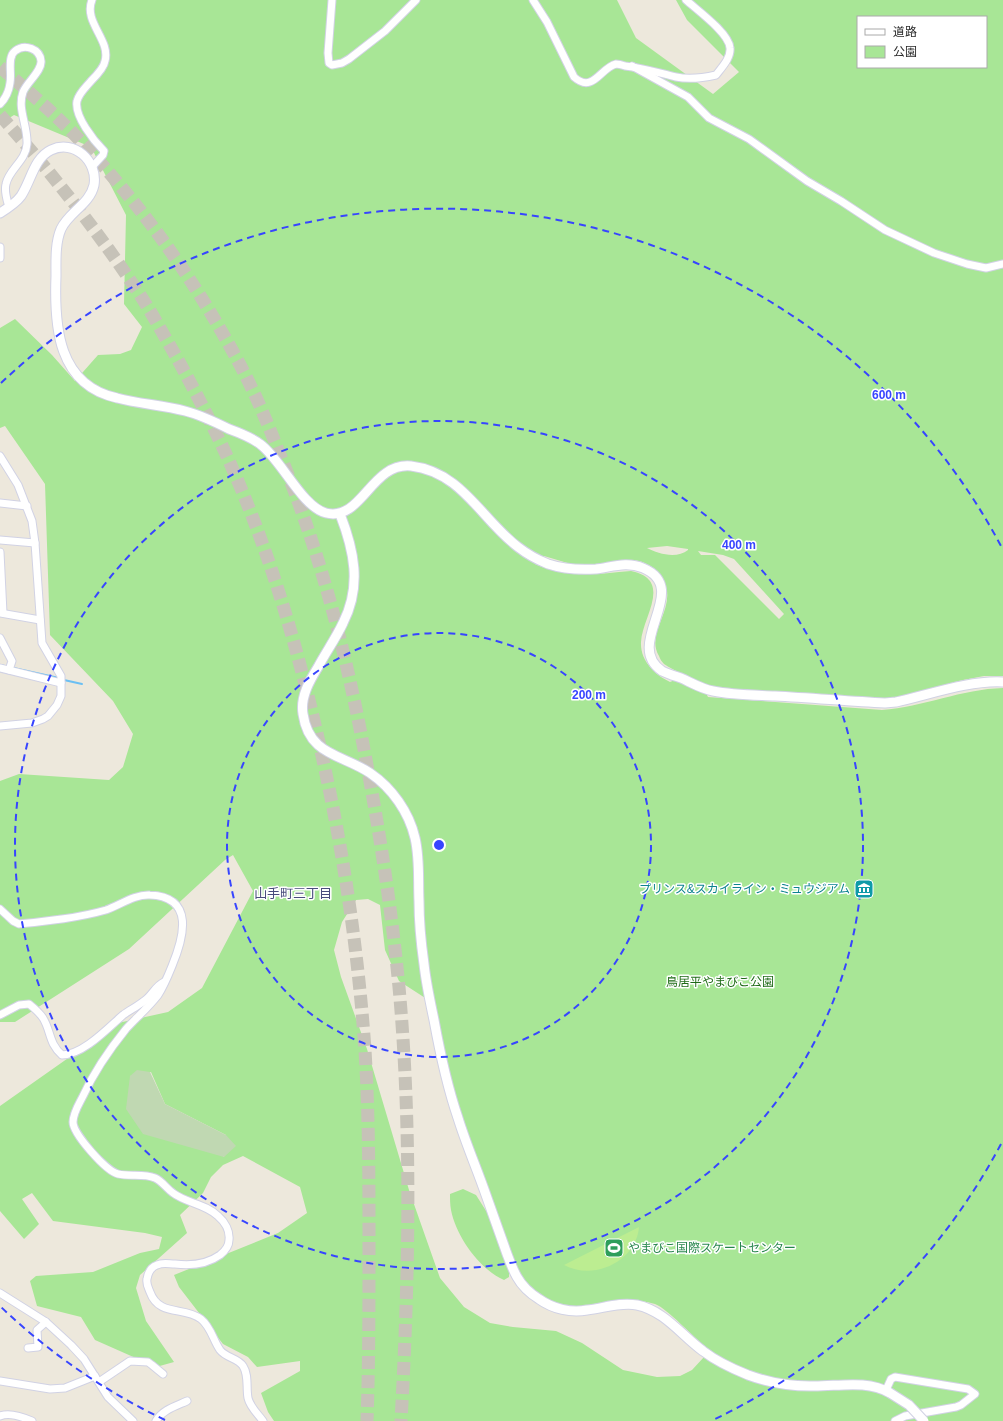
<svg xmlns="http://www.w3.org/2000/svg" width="1003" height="1421" viewBox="0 0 1003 1421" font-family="Arial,'Noto Sans JP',sans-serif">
	<rect width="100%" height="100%" fill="#ede8dc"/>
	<g fill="#a8e696" fill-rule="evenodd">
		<path d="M0,0h617l19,38 77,56 26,-22 -52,-52 -11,-20h327v676h-19l-21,4 -66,17 -2,1 -16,2c-39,-3 -77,-6 -115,-8 -14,-1 -36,0 -48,-3 -9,-2 -45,-20 -52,-25 -2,-2 -4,-5 -5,-8 -16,-26 27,-54 -2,-85 -6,-6 -15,-10 -24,-11l-42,5 -20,-1 -27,-8 -8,3 -1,5c33,15 61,10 96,7 43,9 11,46 10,71 -1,19 14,33 29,40l5,-2 31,13 2,4 174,13c41,-3 80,-21 121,-22v733h-729l-6,-9 -7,-19 39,-22v-10l-43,6 -9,-10 -25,-13 -44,-57 -5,-12 104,-42 29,-20 -7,-26 -57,-31 -20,9 -12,12 -8,16 -23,22 7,18 -47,42 -4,13 10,33 28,41 -18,5 -61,-27 -14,-23 -44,-11 -7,-25 6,-5 57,-4 47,-19 19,-4 3,-12 -17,-4 -92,-12 -21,-28 -10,6 17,25 -15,15 -24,-28v-105l118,-83 50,-11 34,-24 51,-97 -20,-36 -8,5 -96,89 -114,73h-15v-241l19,-7 90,6 14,-13 10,-33 -20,-33 -63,-66 -5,-151 -40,-58 -5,2v-100l15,-9 37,36 23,26 23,-26 22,-1 11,-4 11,-23 -18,-23 2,-89 -35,-68 -77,-32 -14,9zM858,17h128v50h-128zM667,546l21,3v1c-11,9 -30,4 -41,-2zM698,551l25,4 11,4 50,55 -5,5 -64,-64h-14zM368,899l12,6 5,45 14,31 37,24c4,27 9,54 17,80 11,43 28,84 43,126 8,22 16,54 31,72 7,9 19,16 29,20 19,7 36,1 54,-2 14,-2 32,-1 45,3 13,5 38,33 51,43l-2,10 -12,13 -12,6 -23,1 -34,-7 -41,-27 -26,-12 -43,-4 -23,-4 -26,-16 -24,-29 -31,-88 -42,-141 -26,-72 -7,-27 8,-28 14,-22zM151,1072l14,32 61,31 -2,22 -94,-81z"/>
		<path d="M463,1189l13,6 12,19 21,51v12l-5,3c-25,-11 -48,-44 -53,-70 -1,-5 -1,-11 -1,-16z"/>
	</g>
	<polygon fill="#c0d8b2" points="137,1070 150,1072 165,1104 226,1135 236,1146 224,1157 143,1134 126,1109 130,1076"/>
	<path fill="#bced91" d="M639,1227c-3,35 -46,54 -75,38z"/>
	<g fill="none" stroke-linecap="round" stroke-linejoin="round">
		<g stroke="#6bbff3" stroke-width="2">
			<polyline points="0,665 59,678"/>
			<polyline points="64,680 82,684"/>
		</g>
		<g stroke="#c6c2b8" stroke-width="13" stroke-dasharray="13 6" stroke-linecap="butt">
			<path d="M0,67c29,25 60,51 86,80 57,61 106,130 146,203 18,32 33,66 46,100 39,93 65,190 84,289 16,82 29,165 37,248 13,144 10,290 2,434"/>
			<path d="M0,115c48,54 94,111 134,171 16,23 29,48 43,72 17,31 33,62 48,94 50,108 81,225 105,341 17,84 29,170 35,257 4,65 4,130 4,196 0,58 0,117 -2,175"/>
		</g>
		<defs>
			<g id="minor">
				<path d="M92,0c-9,22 19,40 13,61 -1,7 -9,15 -14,20 -5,6 -12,12 -14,20 -3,15 17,40 27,50l-1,4 -11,12"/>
				<polyline points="332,0 328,53 329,63 332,65 342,63 349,59 385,31 416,0"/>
				<path d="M533,0l14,22 27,55c19,17 26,-9 42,-13 2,0 6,1 9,2 18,2 34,7 51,11 14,3 27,1 40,-2 6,-8 15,-17 14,-27 -1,-15 -33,-38 -44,-48"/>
				<polyline points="632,66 688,97 709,118 749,139 807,181 841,201 885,230 934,253 967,264 986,268 1003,264"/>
				<path d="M0,104c6,-6 9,-13 10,-21 2,-10 -3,-26 5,-32 10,-8 25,-2 26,10 1,10 -14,21 -18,31 -6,17 5,34 4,52 -1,17 -18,25 -21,40 -2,8 1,16 3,23"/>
				<polyline points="0,247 0,258"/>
				<polyline points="0,456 18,485 32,521 35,543 42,643 61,676 61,696 57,705 48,716 43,719 32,723 0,726"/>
				<polyline points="0,503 27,506"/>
				<polyline points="0,540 35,543"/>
				<polyline points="0,552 3,613"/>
				<polyline points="0,613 40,620"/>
				<polyline points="0,638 12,661 9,670"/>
				<polyline points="0,668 61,683"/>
				<path d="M0,909l13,12 6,3c29,-3 59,-6 87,-14 14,-5 29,-16 44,-15 45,2 34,42 22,71 -4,10 -8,20 -14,29 -10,13 -22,23 -32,34 -17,21 -32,43 -43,67 -4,8 -10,17 -10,26 0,12 33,49 45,52 12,3 25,-1 37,4 7,3 11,10 18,15 13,10 33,11 45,23 7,6 12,15 11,24 0,7 -4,11 -9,15 -14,10 -29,11 -45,9 -6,0 -12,-2 -18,1 -6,2 -9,8 -10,14 -1,5 1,8 3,13 9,25 34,14 51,27 10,8 12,21 19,31 6,8 18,8 23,16 6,9 3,22 5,32 2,9 10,16 15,23"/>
				<path d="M0,1015l19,-10 10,-1c5,4 10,8 14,14 8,13 6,26 19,37 21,0 46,-27 61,-40 7,-5 15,-9 21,-14 8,-5 11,-15 20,-19"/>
				<polyline points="0,1293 46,1322 71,1345 84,1359 108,1397 133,1421"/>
				<polyline points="28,1348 38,1347 37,1330 46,1322"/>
				<polyline points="0,1381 50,1389 65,1388 95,1376"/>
				<polyline points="99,1382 130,1361 148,1362 152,1365 163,1374"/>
				<polyline points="886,1390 891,1379 895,1377 968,1389 975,1394 961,1405 956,1407 905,1416 895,1421"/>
				<path d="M0,1416c10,-4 23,1 32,5"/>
				<path d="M156,1421c6,-11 20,-15 31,-20"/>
			</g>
			<g id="tertiary">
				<path d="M0,213c8,-5 16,-10 21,-17 10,-15 13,-38 30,-46 23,-11 47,11 43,35 -4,19 -25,27 -33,44 -6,14 -5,32 -5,47 -2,51 2,109 61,122 22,6 46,7 68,13 16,4 30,11 44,18 11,4 22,8 31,15 21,15 42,63 66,69 36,9 45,-51 85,-47 51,6 70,53 107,81 9,7 20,13 30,17 15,5 32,6 48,5 16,-2 31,-8 47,-1 50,21 -21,76 19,103 6,3 13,5 19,7 11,5 21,11 32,13 20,4 42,4 62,5 37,2 73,5 110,7l11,-1c32,-7 74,-22 107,-20"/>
				<path d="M340,514c14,36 22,72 3,109 -7,15 -17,29 -25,44 -8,13 -18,30 -15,47 6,42 39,40 67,59 22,15 39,39 45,65 5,21 3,43 4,63 0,21 2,42 5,63 2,19 6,37 10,56 6,33 13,66 24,98 8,26 19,51 28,77 7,20 14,39 21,59 3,8 6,16 10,23 5,9 14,17 22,22 14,10 32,14 48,11 17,-2 33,-8 50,-5 28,6 44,30 66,46 13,10 30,18 45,24 19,7 41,11 62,11 26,1 56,-7 80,7"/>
			</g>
		</defs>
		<use href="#minor" stroke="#d1d2e4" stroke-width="9"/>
		<use href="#tertiary" stroke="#d1d2e4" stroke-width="11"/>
		<use href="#minor" stroke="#fff" stroke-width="7"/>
		<use href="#tertiary" stroke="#fff" stroke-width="9"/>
		<defs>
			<polyline id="tertiary-bridge" points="890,1393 909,1405 924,1421"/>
		</defs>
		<use href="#tertiary-bridge" stroke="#d1d2e4" stroke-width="11" stroke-linecap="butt"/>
		<use href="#tertiary-bridge" stroke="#fff" stroke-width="9"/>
	</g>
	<g fill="none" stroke="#3745ff" stroke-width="2" stroke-dasharray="7 5">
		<circle cx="439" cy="845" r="212"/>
		<circle cx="439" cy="845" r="424"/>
		<path d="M1001 1144A637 637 0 0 1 713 1420M165 1420A637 637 0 0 1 1 1307M1 383A637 637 0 0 1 1001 546"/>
	</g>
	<defs>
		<symbol id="museum-square" viewBox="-11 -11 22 22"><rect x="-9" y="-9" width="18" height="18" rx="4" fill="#0f9aa8" stroke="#fff"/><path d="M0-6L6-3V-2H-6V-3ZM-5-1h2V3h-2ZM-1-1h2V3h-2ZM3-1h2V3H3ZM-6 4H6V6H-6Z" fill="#fff"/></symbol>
		<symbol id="stadium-square" viewBox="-11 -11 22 22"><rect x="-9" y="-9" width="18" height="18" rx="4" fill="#2e9e5b" stroke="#fff"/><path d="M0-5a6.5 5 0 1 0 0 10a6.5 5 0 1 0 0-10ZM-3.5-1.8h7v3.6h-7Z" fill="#fff"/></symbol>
	</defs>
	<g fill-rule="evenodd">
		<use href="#museum-square" x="853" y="878" width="22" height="22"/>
		<use href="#stadium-square" x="603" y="1237" width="22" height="22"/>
	</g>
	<g text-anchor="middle" stroke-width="3" stroke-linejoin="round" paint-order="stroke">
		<g font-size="12" fill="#0d838f" stroke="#fff" text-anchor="end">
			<text x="850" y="893">プリンス&amp;スカイライン・ミュウジアム</text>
		</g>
		<g font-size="12" fill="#1f6b17" stroke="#fff">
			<text x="720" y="986">鳥居平やまびこ公園</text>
		</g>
		<g font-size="12" fill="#27864d" stroke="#fff" text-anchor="start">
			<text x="628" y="1252">やまびこ国際スケートセンター</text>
		</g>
		<g font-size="13" fill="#494c7d" stroke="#fff">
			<text x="293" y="898">山手町三丁目</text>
		</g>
	</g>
	<circle cx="439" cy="845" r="6" fill="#3745ff" stroke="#fff" stroke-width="2"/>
	<g font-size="12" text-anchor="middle" font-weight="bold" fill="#3745ff" stroke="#fff" stroke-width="3" stroke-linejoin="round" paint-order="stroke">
		<text x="889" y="399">600 m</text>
		<text x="739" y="549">400 m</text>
		<text x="589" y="699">200 m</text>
	</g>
	<rect x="857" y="16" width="130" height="52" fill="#ffffff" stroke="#aaaaaa"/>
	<rect x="865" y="29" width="20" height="6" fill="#ffffff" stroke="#aaaaaa"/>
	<text x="893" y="36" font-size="12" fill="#2a2a2a">道路</text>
	<rect x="865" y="46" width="20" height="12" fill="#a8e696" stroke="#aaaaaa"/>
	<text x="893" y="56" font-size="12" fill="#2a2a2a">公園</text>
</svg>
